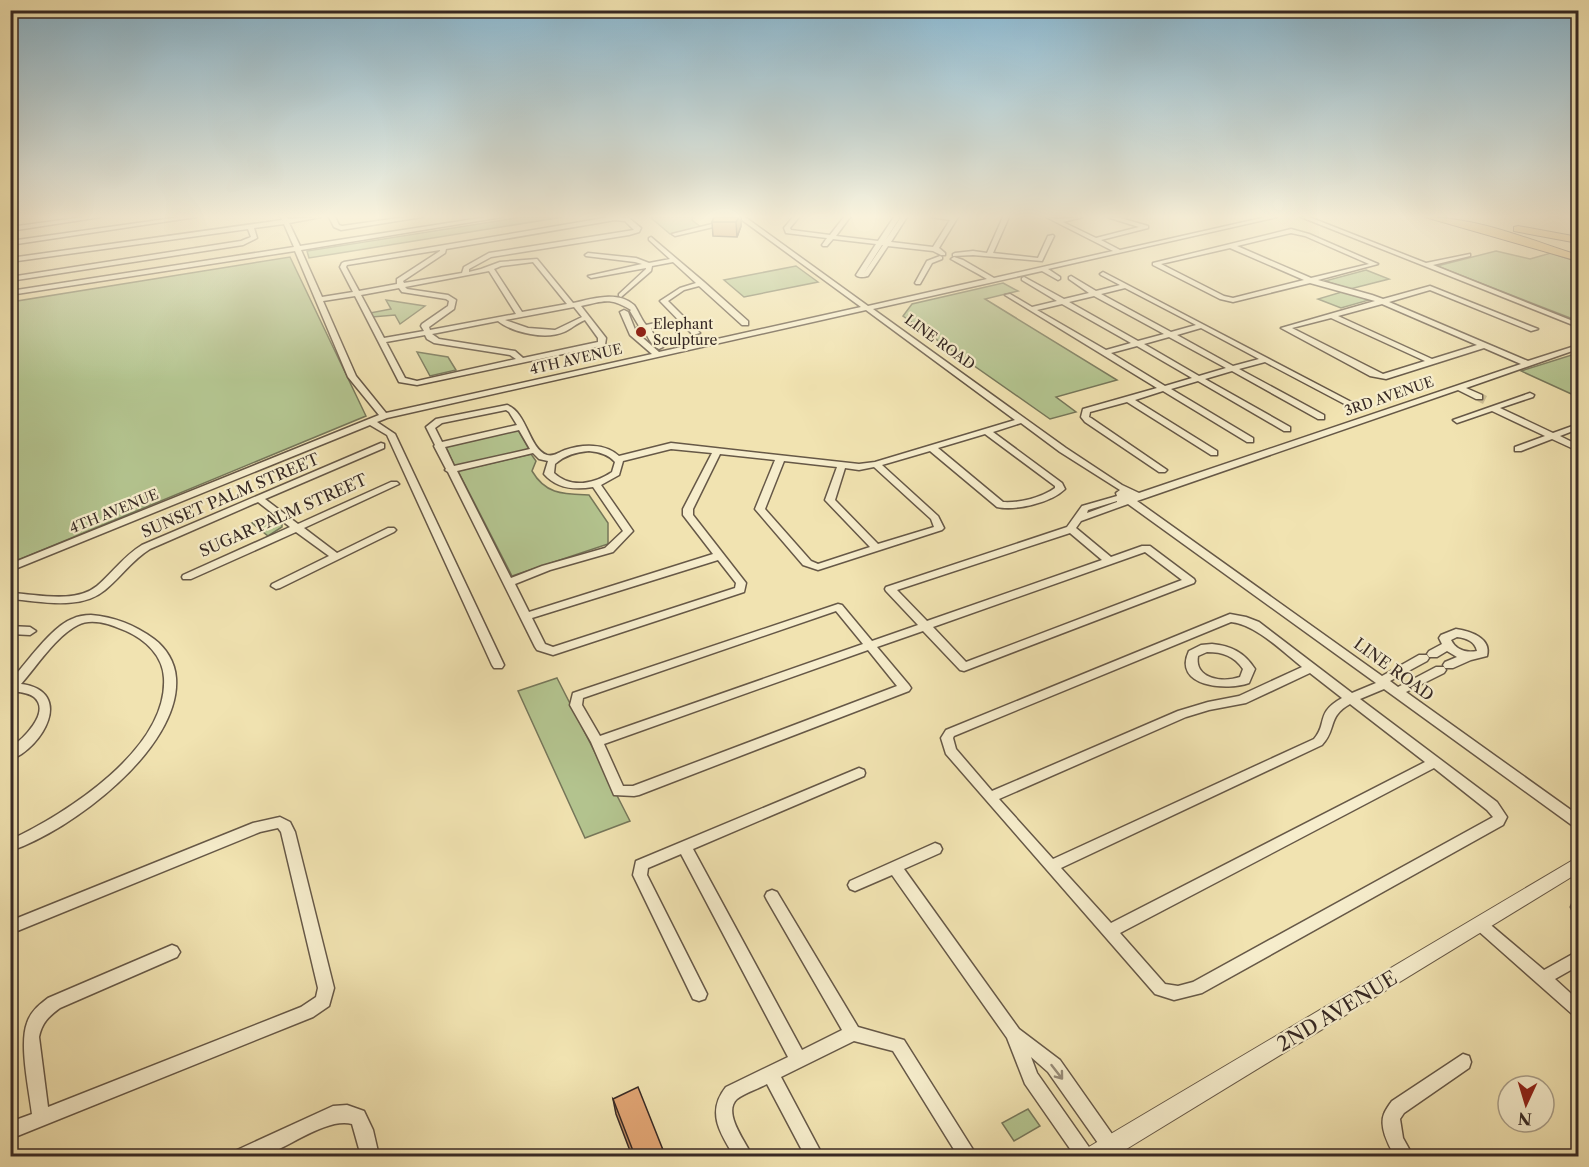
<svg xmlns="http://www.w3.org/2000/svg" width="1589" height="1167" viewBox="0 0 1589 1167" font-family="'Libre Caslon Text',serif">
	<rect width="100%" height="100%" fill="#f1e3b1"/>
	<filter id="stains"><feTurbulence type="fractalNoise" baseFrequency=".00333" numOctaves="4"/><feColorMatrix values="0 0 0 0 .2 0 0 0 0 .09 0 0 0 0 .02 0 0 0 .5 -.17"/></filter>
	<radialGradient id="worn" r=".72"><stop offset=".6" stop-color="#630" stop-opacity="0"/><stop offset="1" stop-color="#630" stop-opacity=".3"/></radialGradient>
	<g fill="#b4c590" stroke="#76775a" stroke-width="1.5">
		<polygon points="522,217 563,217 309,258 307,251"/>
		<polygon points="650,217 693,217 692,220 701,227 670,234"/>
		<polygon points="1496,251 1530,259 1551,253 1578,262 1578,321 1437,266"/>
		<polygon points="290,257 366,416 11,563 11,302"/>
		<polygon points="796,266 818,282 744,297 724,280"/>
		<polygon points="1366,270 1389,279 1350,289 1325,281"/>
		<polygon points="1003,283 1018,291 985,299 1117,380 1056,397 1076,412 1050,419 903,316 912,304"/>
		<polygon points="1345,291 1369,300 1341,308 1318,299"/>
		<polygon points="386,300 425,306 400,324 395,315 372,317 370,313 391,309"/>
		<polygon points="417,352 448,357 456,370 430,376"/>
		<polygon points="1578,353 1578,397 1521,371"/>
		<polygon points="518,430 529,449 455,467 446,447"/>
		<path d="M531,454l5,7 -4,10c14,24 32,23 57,24l19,28v21l-96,32 -54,-105z"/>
		<polygon points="270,515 282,524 282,527 268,536 252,523"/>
		<polygon points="557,678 630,821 585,838 518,691"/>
		<polygon points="1028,1109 1040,1126 1014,1141 1002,1123"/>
	</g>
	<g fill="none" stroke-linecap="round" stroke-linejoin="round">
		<polyline stroke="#ccbe95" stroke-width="7" stroke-dasharray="7 4" stroke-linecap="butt" points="662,323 670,321"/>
		<polyline stroke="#ccbe95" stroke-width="9" stroke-dasharray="9 4.5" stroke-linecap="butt" points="1479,397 1485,400"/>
		<defs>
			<g id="minor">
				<polygon points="84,217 101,217 10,231 10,227"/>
				<polygon points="180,217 196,217 10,245 10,241"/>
				<path d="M281,217h6l1,2 33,-2 -32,6 11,23 187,-29h15l-201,33 21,47 31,-5 -13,-25 2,-4 2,-1 266,-45 19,1 12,10 -2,4 -10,3 -138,22 -22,12v3l12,-3 19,-7 37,-3 36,44c18,-4 45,-13 61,2 4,5 7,14 12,20l19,-4v4l-14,3 3,8 9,11 -4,2c-7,-3 -12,-12 -14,-19h-7l-1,-2 2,-2 -9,-15 1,-1c-21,-13 -27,-9 -50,-4l25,32 -1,7 -188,40 -18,-3 -44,-86 -32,5 33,75 30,37 266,-59 -22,-19 -10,-23 4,-2 4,2 8,20 23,20 202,-45 -123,-90h7l123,89 119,-27c-12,-7 -25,-14 -36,-20l3,-2 9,3 31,18 119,-27 -67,-34 12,2 25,-2 -20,5 33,16 43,-11 -32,-10h10l31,9v2l-47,12 19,10 146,-33h11l-229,52 12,8v2l-2,1 -16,-9 -169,38 193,139 56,37 17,8 382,-129 -37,-16 -98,31 -16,-3 -89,-48 94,-27 -65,-18 -77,19 -13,-3 -67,-34v-2l138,-34 18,5 69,30 -60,16 54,15 11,4 47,-13 108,43 -7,2 -101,-41 -41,12 139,59 50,-16v4l-112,39 16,7v4h-6l-18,-9 -321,111 245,175 37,-21h8l2,3 -2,3 -37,20 8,6 38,-20h8l2,3 -2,3 -38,19 172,123v12l-5,-1 -189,-137 -24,10 137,103 10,15 -4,8 -301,168 -28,7 -19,-6 -209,-240 -5,-16 5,-8 284,-116 16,3 13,5 93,71 24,-10 -248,-179 -47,17 -5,7 35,29 31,-11h8l44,33 1,2 -1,2 -230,88 -4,-1 -37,-39 -46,16 32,38 2,3 -2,3 -270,104 -5,1 -20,-1 -23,-53 -21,-37 3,-12 265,-89 4,1 30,36 46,-16 -32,-34 -1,-2 1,-2 181,-60 15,-21 35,-10 -1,-3 4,-3 -60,-38 -39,-29 -28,9 69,51 3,6c-14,14 -50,22 -68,18l-67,-56 -48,14 56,51 6,12 -2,2 -124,40 -15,-5 -48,-56 20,-49 -55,-6 -27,55v6l53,68 -2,9 -191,63 -16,-5 -2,-3 -87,-175 -3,-2 1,-1 -12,-23 1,-1 -9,-18 10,-8 71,-14c20,7 22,44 40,50 7,2 12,-3 18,-5 17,-6 40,-7 54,6l52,-13 188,21 16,-2 140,-42 -149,-110 -479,108 -10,4 18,12 109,231 -2,3h-8l-2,-3 -105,-230 -17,-10 -360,146v-7l369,-149 -31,-38 -53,-126 -285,44v-4l284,-44 -10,-23 -30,4 3,10 -14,7 -233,36v-4l231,-36 10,-4 -3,-8 -238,33v-4l272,-38zM615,220l10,1 9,9 -145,23 -25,14 -2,6 -58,10 -1,-2 42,-28 1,-4zM1291,233l14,3 64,28 -58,14 -74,-32zM1230,248l74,32 -71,18 -9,-2 -63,-32zM440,250v1l-43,28v5l-38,7 -13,-24 1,-2zM533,262l34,42 -45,8 -28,-43 7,-3zM489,271l27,43 -86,16 -1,-3 25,-18 2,-9 -8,-5 -41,-6 -2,-2zM399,288l3,4 44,7 3,2 -1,5 -26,18 -1,2 3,5 -40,7 -23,-43zM1382,304l95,41 -45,14 -94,-43zM574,307l8,10 -27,13 -27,-2 -23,-8zM1331,318l94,43 -42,13 -91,-46zM585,320l13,18v4l-75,16 -8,-7 -76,-12 -7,-5 66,-13c15,12 48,19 66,11 7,-3 13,-9 21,-12zM425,335l2,4 7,4 76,12 6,4 -99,22 -12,-3 -19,-36zM506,410l3,2 8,13 -75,17 -7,-14 7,-5zM519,430l11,19 -76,17 -9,-19zM985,434l70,52v2c-14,10 -36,15 -52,14l-65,-54zM671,449l41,4 -29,56v6l30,39 -184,58 -14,-28 35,-14 63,-18 20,-21 -32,-46 18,-10 4,-14zM589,451c10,1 19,3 26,11l-3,10c-18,12 -41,17 -58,1l1,-9c10,-9 21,-12 34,-13zM533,453l6,6 9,2 -4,13c13,15 31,16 49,13l30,44 -18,17 -63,18 -31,12 -54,-107zM784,461l53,6 -12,33 45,47 -52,17 -7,-3 -46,-52zM874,467l57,52 3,8 -56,17 -43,-44 10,-32 14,2zM1117,501v1l-30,11 1,-3zM1070,533l32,27 -175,61 -30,-31zM1145,552l37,28 -216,82 -33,-35zM718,560l18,23 -1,5 -182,59 -8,-3 -13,-26zM836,611l27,33 -263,92 -18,-31 1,-7zM1231,622c24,2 52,30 71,45l-63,29 -31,6 -30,9 -186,80 -36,-42 -3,-11 1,-2zM868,650l29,36 -264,100h-10l-19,-42zM1310,673l32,25c-27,15 -14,25 -28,41l-261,120 -54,-60 187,-82 23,-7 37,-7zM1350,704l75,58 -314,161 -50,-55 261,-123c15,-16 5,-28 28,-41zM1434,768l53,42 6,7 -300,165 -15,4 -13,-2 -45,-51z"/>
				<polygon points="329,217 335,217 339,225 342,226 406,217 422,217 341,230 334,227"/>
				<path d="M793,217h6l-9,11 1,2 39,5 14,-18h6l-14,19 42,5 16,-24h6l-15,24 16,-24h6l-16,25 42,5 17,-27 -18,-3h26l-19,31 6,5v2h-4l-8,-4 -45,-5 -20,30c-3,1 -10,2 -12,-1l20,-31 -43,-5 -6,7h-4l-1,-1 5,-7 -41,-5 -2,-5zM882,245h1l-19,28z"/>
				<polygon points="1003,217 1009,217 993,253 1038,258 1048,236 1053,235 1054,236 1042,261 973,255 953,256 953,254 955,253 973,251 987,253"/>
				<polygon points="1301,217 1309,217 1426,263 1470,254 1470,256 1433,265 1578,323 1578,327"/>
				<polygon points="724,221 727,223 726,224 675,236 672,234"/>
				<polygon points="651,237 704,282 748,321 748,325 742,325 699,286 684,290 668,301 700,333 693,335 660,301 680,288 696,283 673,262 652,266 651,271 621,297 619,296 619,294 646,269 646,268 591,278 588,276 642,264 635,262 586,256 585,255 588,253 636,258 649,263 670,259 649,240 649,238"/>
				<polygon points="940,256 942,257 942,259 932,263 920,284 916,284 915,283 927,261"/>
				<path d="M1103,272l256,134 -1,2h-6l-87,-46 -26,7 85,46v4h-6l-86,-48 -27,8 85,48v4h-6l-86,-50 -27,8 82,49v4h-6l-84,-51 -28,9 82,51v4h-6l-84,-53 -37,10 -1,5 2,1 76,52 -2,2h-6l-74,-50 -4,-5 2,-8 74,-21 -152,-93 5,-1 22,13 25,-6 -35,-21v-2l2,-1 40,22 25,-6 -20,-14v-2l2,-1 25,15 24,-6 -19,-10 -1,-1zM1125,288l71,37 -25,7 -70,-38zM1094,296l70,38 -26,7 -69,-39zM1062,304l69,39 -25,7 -69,-40zM1201,328l58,31 -26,7 -56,-31zM1169,337l57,31 -27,8 -55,-32zM1137,346l55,32 -27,8 -54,-33z"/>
				<polygon points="1530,393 1534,395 1533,397 1500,408 1553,433 1578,424 1578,429 1560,436 1578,445 1578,451 1552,439 1521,451 1515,451 1515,447 1545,436 1492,411 1457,423 1453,420"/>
				<path d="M381,443l3,1v4l-119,51 33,25 93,-42h6l2,2 -95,44 33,25 51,-25h6l2,2 -2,2 -114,56 -4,1 -5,-3 1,-2 57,-28 -33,-24 -105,47h-8l-1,-2 1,-2 107,-48 -32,-25 -108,47c-18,11 -29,28 -45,41 -25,21 -65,11 -95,9v-6c27,1 65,11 87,-7 16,-14 27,-30 45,-41z"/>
				<path d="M91,615c24,2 44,10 63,24 12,9 21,23 22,39 5,70 -105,153 -166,173v-11c56,-26 158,-91 154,-162 -1,-22 -18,-38 -38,-47 -13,-6 -34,-14 -48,-6 -22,11 -41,41 -57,59 54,7 22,64 -11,76v-12c12,-8 42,-36 24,-51 -7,-5 -16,-5 -24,-6v-10c16,-17 41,-54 62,-62 6,-3 13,-4 19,-4z"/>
				<polygon points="10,626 30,627 36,631 30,635 10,634"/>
				<path d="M1456,629c14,2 36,9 31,27l-16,4 -18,8h-8l-2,-3 2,-3 12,-5 -10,-6 -10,6h-8l-2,-3 2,-3 13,-7 -3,-6 2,-3zM1457,637c9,1 18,4 20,14 -11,2 -21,-1 -26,-11z"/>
				<path d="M1212,644c19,2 32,8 43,25l-6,14c-22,8 -77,4 -60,-32l12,-6zM1207,652c16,0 27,4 36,17l-3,8c-17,6 -46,2 -42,-21z"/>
				<path d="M859,768l5,2 1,3 -1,3 -171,73 109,201 40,-20 -75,-130 -2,-4 2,-4 5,-2 5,2 81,135 46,13 73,116h-19l-65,-105 -39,-10 -73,36 42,79h-18l-38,-72c-9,5 -22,9 -30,15 -15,14 9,43 15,57h-18c-14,-23 -28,-44 -8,-69l62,-30 -107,-203 -33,14 -1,7 60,119 -2,5 -6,2 -6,-2 -60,-124 3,-14z"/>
				<path d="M280,817l10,5 5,10 39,156 -5,18 -16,11 -303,122v-17l22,-8c-3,-24 -13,-70 -5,-91 4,-12 12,-18 21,-25l124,-53 5,2 3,5 -3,5 -117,51c-12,9 -18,15 -21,29l9,70 253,-100 15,-10 2,-9 -37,-156 -3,-4 -18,4 -250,102v-13l243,-98z"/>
				<polygon points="935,843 940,845 942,849 940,853 904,869 1019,1029 1060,1060 1117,1141 1120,1147 1117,1153 1111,1156 1105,1153 1048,1072 1031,1057 1037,1073 1091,1150 1094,1156 1075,1156 1025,1084 1007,1038 892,875 855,891 850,889 848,885 850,881"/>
				<polygon points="1578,900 1578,913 1573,911 1571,907 1573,902"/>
				<polygon points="1481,919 1486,921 1544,970 1578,951 1578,966 1555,979 1578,1000 1578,1016 1572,1014 1476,929 1474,925 1476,921"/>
				<path d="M1463,1054l6,2 2,6 -2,6 -65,45 -4,6 3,19 10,18h-18c-7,-11 -16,-30 -11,-42 2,-5 5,-9 8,-13z"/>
				<path d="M347,1105l17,6 9,19 6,26h-18l-9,-32c-25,-7 -64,24 -89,32 -8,2 -20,0 -29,0l3,-6 96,-44z"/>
			</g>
			<polygon id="tertiary" points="1578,857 1578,873 1115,1156 1084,1156 1087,1148"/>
			<g id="trunk">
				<path d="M1425,217c51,0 105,23 153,38v6z"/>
				<polygon points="1578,217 1578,230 1573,227 1573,220"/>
				<polygon points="1518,226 1578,237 1578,243 1514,231 1514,227"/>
			</g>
		</defs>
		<use href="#minor" stroke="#665847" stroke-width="3"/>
		<use href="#tertiary" stroke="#665847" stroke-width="2"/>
		<use href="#trunk" stroke="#372924" stroke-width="2"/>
		<use href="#minor" fill="#f6edcc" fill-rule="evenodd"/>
		<use href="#tertiary" fill="#f6edcc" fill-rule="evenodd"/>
		<use href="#trunk" fill="#e8c278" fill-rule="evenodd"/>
	</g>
	<g fill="#c28e64" stroke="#372924" stroke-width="1.5">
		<polygon points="714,217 741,217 741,226 737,237 713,236 712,222"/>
		<polygon points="613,1099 665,1156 632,1156 616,1114"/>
	</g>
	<polygon fill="#9e7451" stroke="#372924" stroke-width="1.5" points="739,217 741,217 741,226 737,237 736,222"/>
	<g fill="#e2a574" stroke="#372924" stroke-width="1.5">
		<polygon points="714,217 739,217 736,222 712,222"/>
		<polygon points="638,1087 665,1155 663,1156 635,1156 613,1099"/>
	</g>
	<defs><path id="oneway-shaft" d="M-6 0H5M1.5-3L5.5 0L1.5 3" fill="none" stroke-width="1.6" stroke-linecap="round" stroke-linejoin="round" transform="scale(1.5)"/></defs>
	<use stroke="#968b78" href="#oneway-shaft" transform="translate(1057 1072) rotate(52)"/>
	<linearGradient id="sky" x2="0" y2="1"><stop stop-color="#89b8d2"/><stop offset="0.57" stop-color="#f9f2dc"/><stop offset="1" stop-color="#f9f2dc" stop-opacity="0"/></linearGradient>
	<rect width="1589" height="380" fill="url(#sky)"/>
	<circle fill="#8f2418" stroke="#f6edcc" stroke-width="2" cx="641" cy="332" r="6"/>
	<g text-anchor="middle" stroke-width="4.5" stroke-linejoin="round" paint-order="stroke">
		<g font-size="14" fill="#372924" stroke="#f6edcc" text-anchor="start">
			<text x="653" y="329">Elephant<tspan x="653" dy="16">Sculpture</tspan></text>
		</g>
		<g font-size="14" fill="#372924" stroke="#f6edcc">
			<text transform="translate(940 342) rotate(36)" y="5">LINE ROAD</text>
			<text transform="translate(576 359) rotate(-13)" y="5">4TH AVENUE</text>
			<text transform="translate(1389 396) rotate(-19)" y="5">3RD AVENUE</text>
			<text transform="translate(114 511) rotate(-22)" y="5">4TH AVENUE</text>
		</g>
		<g font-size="16" fill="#372924" stroke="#f6edcc">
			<text transform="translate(230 495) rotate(-23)" y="6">SUNSET PALM STREET</text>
			<text transform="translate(283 515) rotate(-24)" y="6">SUGAR PALM STREET</text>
			<text transform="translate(1394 669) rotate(36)" y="6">LINE ROAD</text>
		</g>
		<g font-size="20" fill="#372924" stroke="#f6edcc">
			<text transform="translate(1337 1011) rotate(-31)" y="7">2ND AVENUE</text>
		</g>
	</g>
	<rect width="1589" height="1167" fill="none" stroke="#f1e3b1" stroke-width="36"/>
	<rect x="12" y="12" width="1565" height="1143" fill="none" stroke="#372924" stroke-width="3"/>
	<rect x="18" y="18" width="1553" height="1131" fill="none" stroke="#372924" stroke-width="1.5"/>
	<g transform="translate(1526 1104) rotate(184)"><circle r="28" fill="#f6edcc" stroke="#aa9f89" stroke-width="1.5"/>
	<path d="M0-4.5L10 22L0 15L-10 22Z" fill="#8f2418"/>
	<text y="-9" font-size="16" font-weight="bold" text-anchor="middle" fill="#372924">N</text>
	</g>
	<rect width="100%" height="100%" filter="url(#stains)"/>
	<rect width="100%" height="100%" fill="url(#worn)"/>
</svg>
